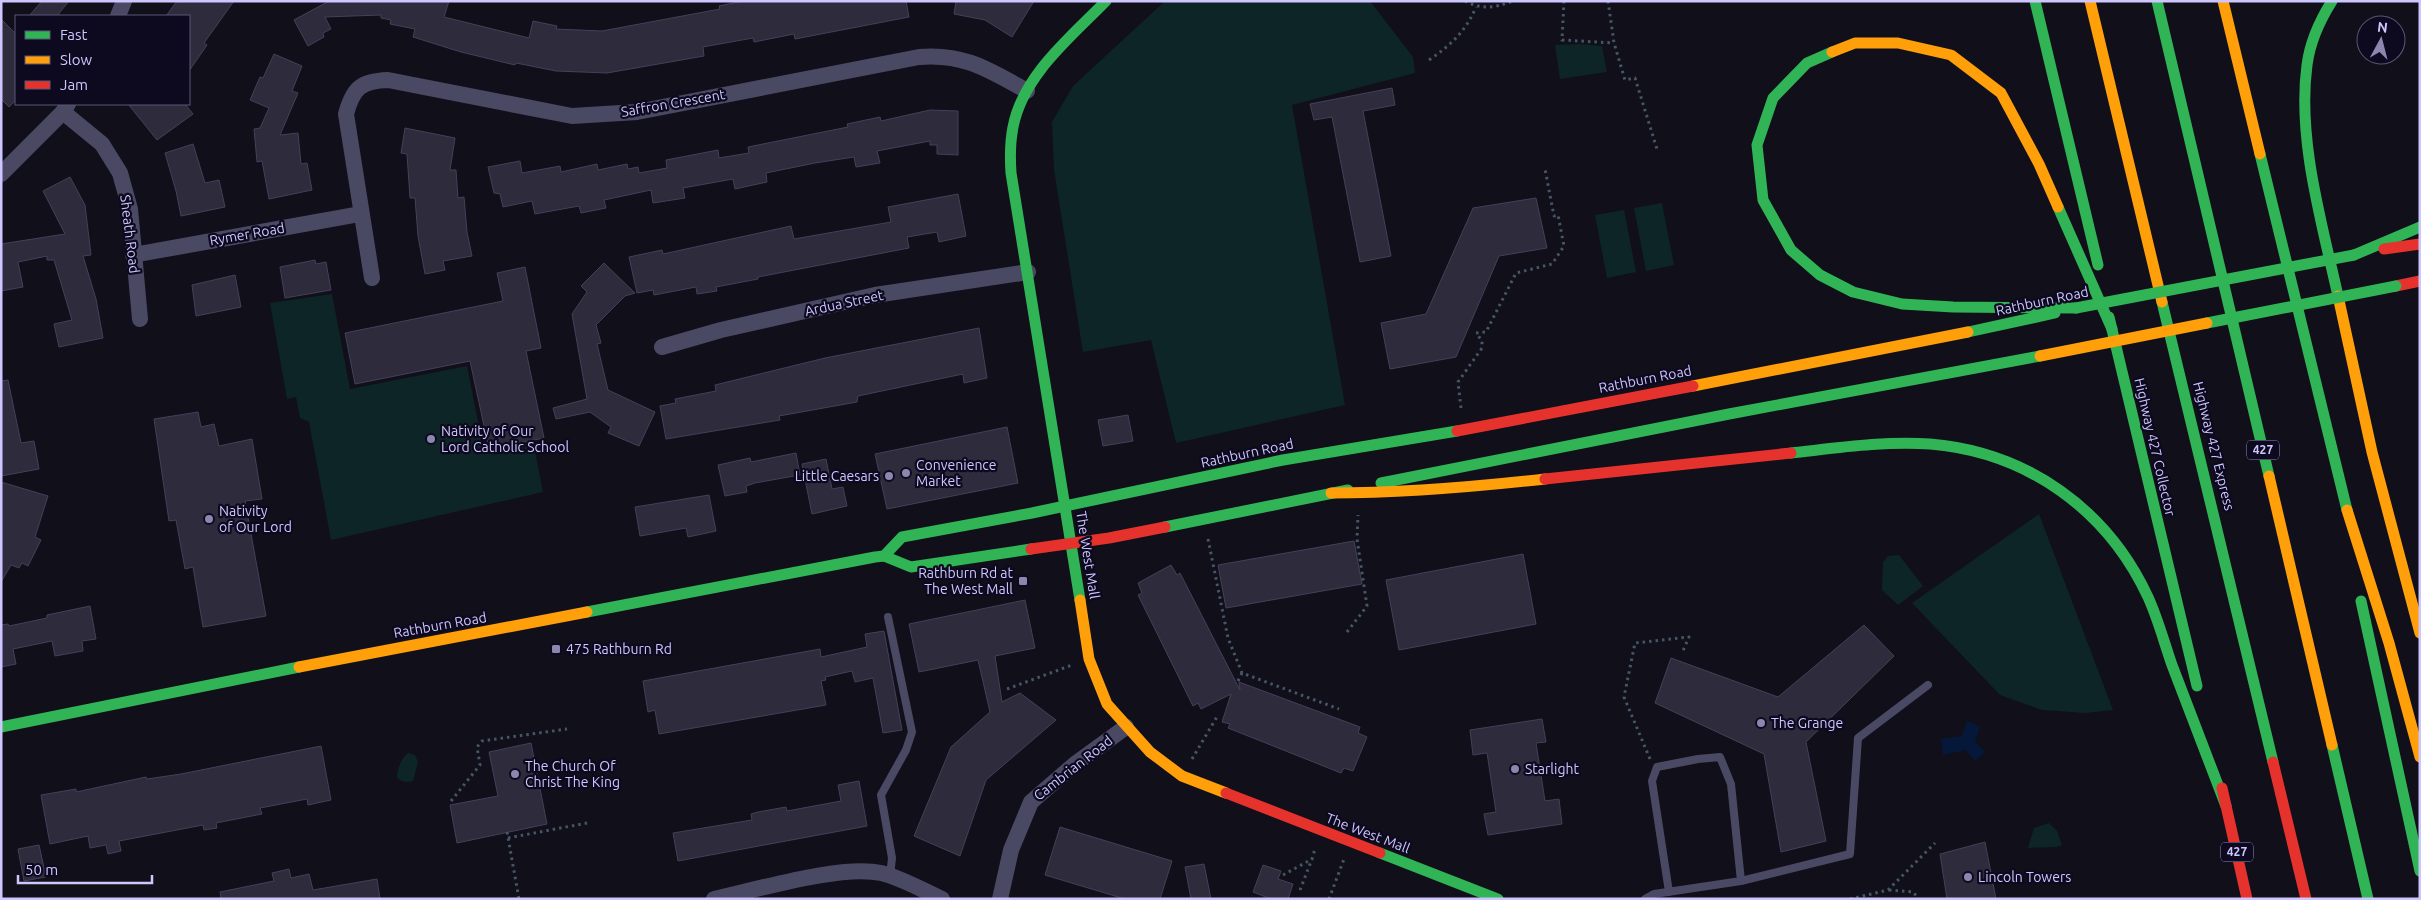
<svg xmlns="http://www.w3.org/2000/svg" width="2421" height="900" viewBox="0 0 2421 900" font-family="Ubuntu,sans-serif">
	<rect width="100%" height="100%" fill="#100f1a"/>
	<g fill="#0d2526">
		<polygon points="1165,1 1370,1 1413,57 1415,73 1292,105 1345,405 1176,443 1151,340 1083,352 1054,170 1052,122 1073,86"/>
		<polygon points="1580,44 1602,46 1607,72 1560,79 1555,45"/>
		<polygon points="1662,203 1674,265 1646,271 1634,208"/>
		<polygon points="1624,210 1636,272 1607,278 1595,215"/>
		<polygon points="332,294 350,389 467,366 484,452 533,441 543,492 331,540 309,422 300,418 296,397 287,399 270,303"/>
		<polygon points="2039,514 2113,710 2085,713 2042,710 2000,695 1912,603"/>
		<polygon points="1899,555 1923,586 1898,605 1882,590 1883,562 1888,556"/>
		<path d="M408,753l7,2 3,7 -5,19c-7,2 -11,1 -16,-3 0,-9 4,-20 11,-25z"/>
		<polygon points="2049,823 2057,831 2062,845 2056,847 2028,848 2034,828"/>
	</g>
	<polygon fill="#05183a" points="1967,721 1980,726 1975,741 1985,752 1975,761 1965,750 1943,755 1941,739 1962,736"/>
	<g fill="#2e2b3d" stroke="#444059">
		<polygon points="42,1 69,1 57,16 29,16"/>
		<polygon points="177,1 234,1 204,43 207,45 189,71 189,16 166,16"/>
		<polygon points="329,1 449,1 444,17 529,38 533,21 557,26 556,29 602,31 720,9 719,6 743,1 906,1 909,17 795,39 794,34 754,42 753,38 703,47 704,56 607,73 556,71 516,63 515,65 461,52 413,37 415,29 390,24 391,20 381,18 381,15 325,17 331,29 323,33 324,37 308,46 294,20"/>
		<polygon points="956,1 1034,1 1012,37 985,20 954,14"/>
		<polygon points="1,19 16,34 16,100 9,107 1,99"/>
		<polygon points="274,54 302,66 292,91 298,93 280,135 298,133 301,164 307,163 312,190 269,199 262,161 257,162 254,129 260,128 269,108 250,100 260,77 263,78"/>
		<polygon points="1392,88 1395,105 1363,111 1391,256 1360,262 1332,117 1314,120 1310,104"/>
		<polygon points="128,104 185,104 193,114 157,140"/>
		<polygon points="930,110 958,111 958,155 937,154 937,145 930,145 930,141 877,151 880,163 856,167 854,157 815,163 766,173 767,182 735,189 733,179 683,188 685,198 653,203 651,190 604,200 606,208 581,213 579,206 535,214 532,201 503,207 500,194 494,193 488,167 520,161 522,173 560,166 561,172 597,164 598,170 627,164 628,169 638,167 639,173 667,168 666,160 718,150 719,158 749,153 748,147 848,127 847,124 880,117 881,121"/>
		<polygon points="405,128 455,138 450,170 456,170 458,198 464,197 467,232 472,256 443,261 445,270 425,274 418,236 415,198 410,198 407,154 401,153"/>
		<polygon points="193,144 205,183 219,180 225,207 181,216 176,191 165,153"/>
		<polygon points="70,177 85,205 91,255 83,256 96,299 103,338 59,347 54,324 72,320 54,260 47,260 47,256 18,262 23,287 1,291 1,244 65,234 43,191"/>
		<polygon points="958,194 966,236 939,242 937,232 907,237 909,248 758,277 758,279 716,287 717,291 697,294 696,287 654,295 653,290 637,293 629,257 662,250 663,254 791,226 794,239 891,222 888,207"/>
		<polygon points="1536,198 1547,248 1499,256 1456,357 1390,369 1381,323 1426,314 1473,208"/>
		<polygon points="315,260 316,264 326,262 331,290 285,298 280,267"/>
		<polygon points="604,263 635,293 625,296 596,325 601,343 597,344 608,390 655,412 639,446 608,433 611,427 590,412 556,419 553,408 587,399 572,314 587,292 581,286"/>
		<polygon points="525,267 541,348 526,351 544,438 489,449 470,361 355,384 345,333 503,301 497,273"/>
		<polygon points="235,275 241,307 196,316 192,285"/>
		<polygon points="979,328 987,378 964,383 963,374 858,396 857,402 779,416 780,420 666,439 660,406 676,403 675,399 716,391 715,385 825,358"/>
		<polygon points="8,380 21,443 34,441 39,469 1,476 1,381"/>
		<polygon points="198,412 201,427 214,424 219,446 252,439 262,499 245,501 266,616 203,627 193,567 185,569 176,520 169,521 154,419"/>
		<polygon points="1128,415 1133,441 1103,446 1098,420"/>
		<polygon points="1007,427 1018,483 887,509 875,454"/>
		<polygon points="796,453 800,475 755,483 746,486 747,492 725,496 718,465 750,458 751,462"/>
		<polygon points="826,459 832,489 843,487 847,506 812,514 802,464"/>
		<polygon points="1,482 48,496 35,537 41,540 28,566 22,563 19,568 11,565 1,582"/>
		<polygon points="709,495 716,531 688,537 686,528 640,536 635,507"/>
		<polygon points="1354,541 1362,584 1226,608 1218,565"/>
		<polygon points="1523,554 1536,624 1399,650 1386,580"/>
		<polygon points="1171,565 1177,575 1180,573 1240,690 1239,682 1360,727 1358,733 1367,737 1353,771 1344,768 1341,773 1228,728 1230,724 1222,722 1231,694 1201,709 1198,703 1193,706 1138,595 1142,593 1138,583"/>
		<polygon points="1025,600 1035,648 995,656 1002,702 1020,693 1056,720 986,780 960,856 914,836 951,747 990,712 978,660 919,672 909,624"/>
		<polygon points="90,606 96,639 82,641 83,651 55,656 52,641 13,649 16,664 1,667 1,625 8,624 9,626 47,618 47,615"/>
		<polygon points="1864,625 1894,656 1806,742 1826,841 1781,852 1764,754 1655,703 1671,658 1778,697"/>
		<polygon points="884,631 902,730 883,733 873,678 855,682 852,671 825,677 826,680 821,681 826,705 659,734 655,710 648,712 643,681 820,649 821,657 867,647 865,634"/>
		<polygon points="1542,719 1546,742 1536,743 1545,801 1559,799 1562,824 1488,835 1484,814 1496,812 1487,753 1473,755 1470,730"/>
		<polygon points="531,743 547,824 457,843 450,805 498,796 489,752"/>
		<polygon points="321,746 331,800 308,805 307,799 260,808 262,814 216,823 217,828 204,830 203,825 119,841 121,851 108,854 106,845 90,848 88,836 50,844 41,795 76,789 76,792 146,777 147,779 181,774"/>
		<polygon points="859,781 867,826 678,861 673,833 752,820 751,814 758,812 786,807 787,811 841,801 838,785"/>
		<polygon points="1060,827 1172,861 1160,899 1125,899 1045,875"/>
		<polygon points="1985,842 1996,899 1947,899 1940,854"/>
		<polygon points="39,845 46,877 24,881 18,849"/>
		<polygon points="1204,864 1211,899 1191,899 1185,867"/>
		<polygon points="1263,865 1281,871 1278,879 1293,884 1288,899 1271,899 1253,892"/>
		<polygon points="289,869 291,878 309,874 313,890 377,879 380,899 221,899 220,892 274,881 272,873"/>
	</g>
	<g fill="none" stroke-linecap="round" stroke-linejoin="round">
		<g stroke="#455666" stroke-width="3" stroke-dasharray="2.5 4" stroke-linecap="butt">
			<path d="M1465,1c17,9 30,7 48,0"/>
			<polyline points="1564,1 1562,40 1614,43"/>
			<polyline points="1608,1 1614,43 1625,80 1635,78 1657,149"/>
			<path d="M1429,60c22,-15 37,-29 47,-53"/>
			<polyline points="1476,333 1486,332 1516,273 1552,264 1564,246 1558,215 1554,216 1545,169"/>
			<polyline points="1461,408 1458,382 1482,348 1482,341 1477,334"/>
			<polyline points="1208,539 1228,638 1242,673 1339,709"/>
			<polyline points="1347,632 1367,606 1357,539 1358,515"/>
			<polyline points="1238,681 1242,673"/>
			<polyline points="1007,689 1072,665"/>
			<polyline points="1192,759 1218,715"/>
			<polyline points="1650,759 1624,697 1635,643 1689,637 1682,653"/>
			<polyline points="451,801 480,765 477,747 482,741 567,729"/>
			<polyline points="507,832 519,899"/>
			<polyline points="508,838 587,823"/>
			<polyline points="1283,875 1312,859 1315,849"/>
			<polyline points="1300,890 1312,859"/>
			<polyline points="1889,890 1913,892 1919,899"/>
			<polyline points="1329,899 1344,859"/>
			<polyline points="1850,899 1888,890 1935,843"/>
		</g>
		<g stroke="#4a4964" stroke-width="8">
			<polyline points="888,617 912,732 906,750 881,795 892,858 890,876"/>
			<polyline points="1741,881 1850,854 1858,738 1928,685"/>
			<polyline points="1645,899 1654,894 1741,881 1731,784 1720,757 1698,759 1657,767 1652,781 1669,892"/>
		</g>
		<g stroke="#4a4964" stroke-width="16">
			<polyline points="118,16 124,1"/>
			<polyline points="63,112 102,144 120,173 130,209 140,319"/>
			<polyline points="1,174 63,112 68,104"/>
			<polyline points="133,255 360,214"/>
			<path d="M372,278l-26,-164c7,-26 15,-33 42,-34l184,36 65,-4 282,-55c45,-4 70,13 108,34"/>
			<polyline points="662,347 721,330 875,295 1028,272"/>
			<path d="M714,899c42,-9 128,-35 167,-26 21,5 41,17 61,26"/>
			<polyline points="1000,899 1011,850 1031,802 1075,764 1126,727"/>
		</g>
		<g stroke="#30b455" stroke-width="11">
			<polyline points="2035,1 2098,265"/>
			<polyline points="2157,1 2269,476"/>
			<path d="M2332,1c-12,19 -22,41 -25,64 -10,74 15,158 31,231"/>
			<polyline points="1832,52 1807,63 1773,98 1757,145 1763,200 1791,250 1820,275 1853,292 1902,304 1953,307 2076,308"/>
			<polyline points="2260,154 2347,510"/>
			<polyline points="2058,207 2112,329"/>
			<polyline points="2354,255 2420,227"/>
			<polyline points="2162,302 2273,762"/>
			<polyline points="2109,317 2197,686"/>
			<polyline points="1968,332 2055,313"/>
			<path d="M1791,453c46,-5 92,-12 139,-9 97,8 177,65 218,153 10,22 16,45 24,68 18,47 36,94 54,141"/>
			<polyline points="1381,483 1729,414 2040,356"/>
			<polyline points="1165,527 1348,490"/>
			<polyline points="884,556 902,537 1032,513 1283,460 1457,431"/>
			<path d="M1080,600l-69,-427c-1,-15 -1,-31 2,-46 10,-52 58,-90 93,-126"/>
			<polyline points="2361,601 2420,871"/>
			<polyline points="587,612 875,557 884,556 911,567 1031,549"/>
			<polyline points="1,727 299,667"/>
			<polyline points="2332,745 2368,899"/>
			<polyline points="1380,853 1498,899"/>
		</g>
		<g stroke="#ff9f0a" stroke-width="11">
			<polyline points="2090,1 2162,302"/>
			<polyline points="2223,1 2260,154"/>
			<polyline points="1832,52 1855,43 1898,43 1951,55 2001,93 2039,164 2058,207"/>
			<polyline points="2338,296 2372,452 2420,633"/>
			<polyline points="1693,386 1968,332"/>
			<polyline points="2269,476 2332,745"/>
			<path d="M1331,493c72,0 143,-6 214,-14"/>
			<polyline points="2347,510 2389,643 2420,757"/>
			<polyline points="1080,600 1089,659 1107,704 1150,752 1182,776 1226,793"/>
			<polyline points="299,667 587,612"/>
		</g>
		<g stroke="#e5322d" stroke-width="11">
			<polyline points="2384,249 2420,244"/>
			<polyline points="2396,286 2420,281"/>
			<polyline points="1457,431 1693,386"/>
			<polyline points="1545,479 1791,453"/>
			<polyline points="1031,549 1109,538 1165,527"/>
			<polyline points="2273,762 2306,899"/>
			<polyline points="2222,788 2247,899"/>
			<polyline points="1226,793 1380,853"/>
		</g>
		<g stroke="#30b455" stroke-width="11">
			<polyline points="2076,308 2354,255"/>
			<polyline points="2207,323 2396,286"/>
		</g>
		<polyline stroke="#ff9f0a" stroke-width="11" points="2040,356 2207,323"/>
	</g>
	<g fill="#8c87af" stroke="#0d0a1f" stroke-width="2">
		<circle cx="431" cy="439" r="5"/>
		<circle cx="906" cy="473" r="5"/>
		<circle cx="889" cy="476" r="5"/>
		<circle cx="209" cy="519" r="5"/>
		<rect x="1018" y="576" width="10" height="10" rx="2.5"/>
		<rect x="551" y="644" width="10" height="10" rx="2.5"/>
		<circle cx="1761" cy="723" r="5"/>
		<circle cx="1515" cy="769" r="5"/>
		<circle cx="515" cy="774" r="5"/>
		<circle cx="1968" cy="877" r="5"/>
	</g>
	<g text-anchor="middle" stroke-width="4.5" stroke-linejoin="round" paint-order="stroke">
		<g fill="#0d0a1f" stroke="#948ebc" stroke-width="1">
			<rect x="2247" y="440.5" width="32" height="19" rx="4"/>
			<rect x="2221" y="842.5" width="32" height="19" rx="4"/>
		</g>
		<g font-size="12" font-weight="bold" fill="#cec7ff">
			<text x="2263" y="454">427</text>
			<text x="2237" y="856">427</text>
		</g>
		<g font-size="14" fill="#cec7ff" stroke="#0d0a1f">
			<text transform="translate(673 103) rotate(-10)" y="5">Saffron Crescent</text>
			<text transform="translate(130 234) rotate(83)" y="5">Sheath Road</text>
			<text transform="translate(247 234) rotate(-10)" y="5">Rymer Road</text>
			<text transform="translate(2042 301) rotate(-12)" y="5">Rathburn Road</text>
			<text transform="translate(844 303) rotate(-12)" y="5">Ardua Street</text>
			<text transform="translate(1645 379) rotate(-11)" y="5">Rathburn Road</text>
			<text transform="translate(2214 446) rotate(76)" y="5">Highway 427 Express</text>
			<text transform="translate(2155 447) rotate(77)" y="5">Highway 427 Collector</text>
			<text transform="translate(1247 453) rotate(-12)" y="5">Rathburn Road</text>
			<text transform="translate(1088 555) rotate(81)" y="5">The West Mall</text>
			<text transform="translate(440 625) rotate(-10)" y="5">Rathburn Road</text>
			<text transform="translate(1073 768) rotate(-38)" y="5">Cambrian Road</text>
			<text transform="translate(1368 833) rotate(21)" y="5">The West Mall</text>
		</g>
		<g font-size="14" fill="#cec7ff" stroke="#0d0a1f" text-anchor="start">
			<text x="441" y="436">Nativity of Our<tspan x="441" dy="16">Lord Catholic School</tspan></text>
			<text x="916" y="470">Convenience<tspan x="916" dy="16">Market</tspan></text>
			<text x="879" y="481" text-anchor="end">Little Caesars</text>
			<text x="219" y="516">Nativity<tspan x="219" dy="16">of Our Lord</tspan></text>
			<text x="1013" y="578" text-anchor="end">Rathburn Rd at<tspan x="1013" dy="16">The West Mall</tspan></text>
			<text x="566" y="654">475 Rathburn Rd</text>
			<text x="1771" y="728">The Grange</text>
			<text x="525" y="771">The Church Of<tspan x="525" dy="16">Christ The King</tspan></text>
			<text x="1525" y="774">Starlight</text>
			<text x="1978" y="882">Lincoln Towers</text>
		</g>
	</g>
	<rect width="2421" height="900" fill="none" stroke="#cec7ff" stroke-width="5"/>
	<rect x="15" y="15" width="175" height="90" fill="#0d0a1f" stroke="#5a5679"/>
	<rect x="25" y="31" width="25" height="8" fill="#30b455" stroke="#5a5679"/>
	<text x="60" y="40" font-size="15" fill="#cec7ff">Fast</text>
	<rect x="25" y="56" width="25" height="8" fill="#ff9f0a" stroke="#5a5679"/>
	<text x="60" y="65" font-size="15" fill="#cec7ff">Slow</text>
	<rect x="25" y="81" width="25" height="8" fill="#e5322d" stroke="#5a5679"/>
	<text x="60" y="90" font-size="15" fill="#cec7ff">Jam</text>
	<g transform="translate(2381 40) rotate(7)"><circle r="24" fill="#0d0a1f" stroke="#5a5679"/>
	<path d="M0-4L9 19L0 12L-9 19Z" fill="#8c87af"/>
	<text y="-8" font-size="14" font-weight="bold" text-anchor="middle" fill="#cec7ff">N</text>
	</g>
	<path d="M18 875v8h134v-8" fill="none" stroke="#cec7ff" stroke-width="2.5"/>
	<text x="25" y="875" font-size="15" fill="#cec7ff" stroke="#0d0a1f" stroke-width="4" paint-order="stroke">50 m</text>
</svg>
